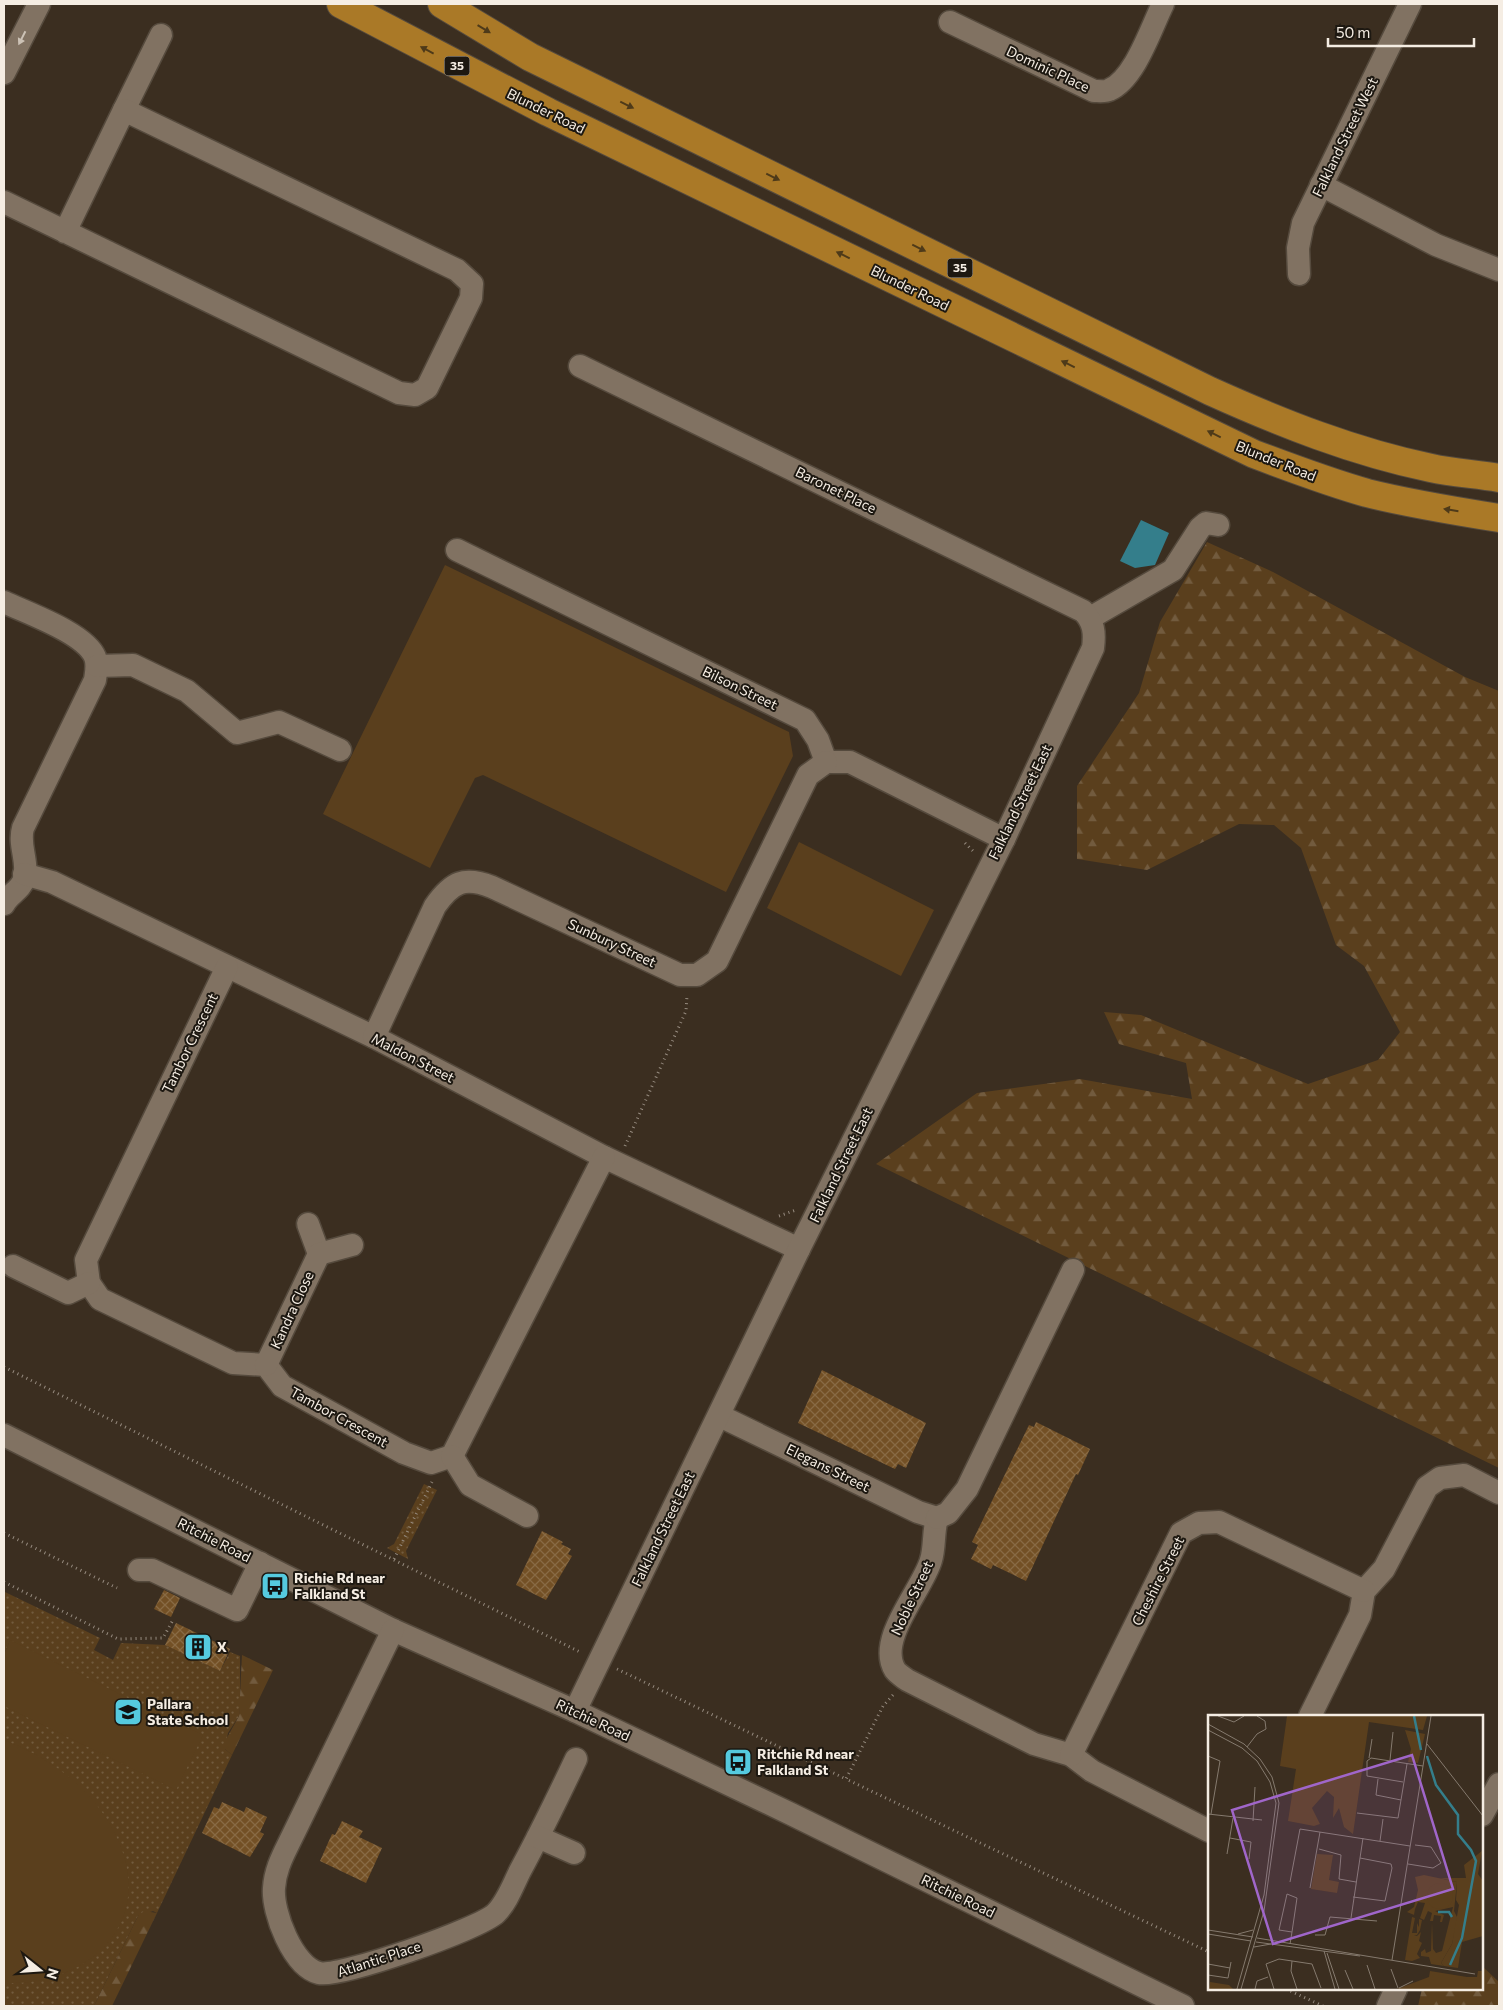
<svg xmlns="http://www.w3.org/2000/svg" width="1503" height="2010" viewBox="0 0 1503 2010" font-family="Commissioner,sans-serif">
	<defs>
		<pattern id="grass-dots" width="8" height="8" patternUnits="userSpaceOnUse" patternTransform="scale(1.25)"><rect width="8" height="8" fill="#5a3f1d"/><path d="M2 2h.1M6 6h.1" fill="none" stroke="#725b3e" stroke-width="1.8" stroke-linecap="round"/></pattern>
		<pattern id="forest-firs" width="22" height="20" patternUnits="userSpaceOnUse" patternTransform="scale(1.25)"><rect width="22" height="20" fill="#5a3f1d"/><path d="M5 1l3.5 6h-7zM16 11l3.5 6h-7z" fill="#725b3e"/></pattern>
		<pattern id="building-cross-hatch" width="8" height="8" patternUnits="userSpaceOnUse" patternTransform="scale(1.25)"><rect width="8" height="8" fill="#735025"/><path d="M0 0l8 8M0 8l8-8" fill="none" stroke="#886a44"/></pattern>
	</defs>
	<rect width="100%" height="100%" fill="#3b2e20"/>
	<g fill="url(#grass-dots)">
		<polygon points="424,1484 437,1490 406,1551 408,1559 387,1548 394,1544"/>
		<polygon points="5,1592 100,1638 94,1650 113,1660 121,1643 165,1645 220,1671 230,1652 240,1656 240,1707 239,1716 228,1733 225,1749 232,1755 157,1913 153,1911 138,1916 94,2006 4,2006 4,1706 10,1641 4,1654"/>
	</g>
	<g fill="url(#forest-firs)">
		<polygon points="1207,542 1273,572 1465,677 1499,691 1499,1468 876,1164 977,1093 1080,1079 1192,1099 1186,1063 1119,1044 1104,1012 1141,1015 1308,1084 1378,1060 1400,1032 1364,966 1336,945 1301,848 1274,825 1239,824 1147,870 1077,859 1077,786 1139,693 1160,622"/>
		<polygon points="242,1655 273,1670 232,1755 225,1749 224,1743 239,1716"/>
		<polygon points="144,1911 157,1913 112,2006 94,2006 138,1916"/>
		<polygon points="1482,1966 1499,1982 1499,2006 1418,2006 1422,1989 1482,1989"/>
	</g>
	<g fill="#5a3f1d">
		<polygon points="445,565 789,732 793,756 726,892 483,775 475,778 430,868 323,814"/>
		<polygon points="799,842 934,910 901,976 767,908"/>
		<polygon points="10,1640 203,1735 176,1790 4,1706 4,1654"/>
		<path d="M4,1740c48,18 93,52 114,100 38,86 -32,146 -114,143z"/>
	</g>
	<polygon fill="#347e8b" points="1141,520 1169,533 1155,565 1135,568 1120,561"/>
	<g fill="url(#building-cross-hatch)">
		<polygon points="822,1370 926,1423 906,1468 898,1464 895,1469 798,1423"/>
		<polygon points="1036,1422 1090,1449 1078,1475 1076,1474 1026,1581 993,1565 991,1569 971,1559 978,1545 972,1542 1029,1425 1034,1427"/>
		<polygon points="542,1531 563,1542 561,1544 571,1549 568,1554 572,1556 546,1600 516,1585"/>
		<polygon points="164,1590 180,1598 171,1617 154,1609"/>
		<polygon points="176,1623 230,1649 220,1671 165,1645"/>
		<polygon points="222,1802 244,1812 246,1807 267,1817 260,1832 264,1834 250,1857 202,1833 214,1807 219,1809"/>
		<polygon points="342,1821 363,1831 359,1837 382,1848 366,1883 320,1861 332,1834 335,1835"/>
	</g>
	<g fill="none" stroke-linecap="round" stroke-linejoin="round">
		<defs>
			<g id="minor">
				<path d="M950,22l144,69c4,0 11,1 15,-1 26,-11 42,-62 54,-86"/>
				<polyline points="4,73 39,4"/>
				<polyline points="124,110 161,35"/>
				<polyline points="1321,185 1436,245 1499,270"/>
				<polyline points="4,202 399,393 415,395 427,388 471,298 472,284 457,270 124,110 65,232"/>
				<polyline points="1299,274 1298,248 1303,223 1410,4"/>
				<polyline points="457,550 805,720 818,740 826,762 850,762 1004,839"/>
				<path d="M4,602c23,11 81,31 91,55 3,8 1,15 0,23l-72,148c-5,17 6,34 1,51 -3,11 -15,15 -20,25"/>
				<polyline points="1090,618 1173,570 1200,528 1206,523 1218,525"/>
				<polyline points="97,666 133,665 187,691 237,733 279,722 340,750"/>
				<polyline points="24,874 52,882 374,1037 604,1157 799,1249"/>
				<polyline points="227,967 86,1260 89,1283 100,1299 233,1363 266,1365 282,1386 404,1453 431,1463 452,1456 604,1157"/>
				<path d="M374,1037l61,-131c17,-24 29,-30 57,-19l188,88h17l20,-14 91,-186 18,-13"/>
				<polyline points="308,1224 319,1254"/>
				<polyline points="13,1266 68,1293 89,1283"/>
				<polyline points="266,1365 319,1254 352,1245"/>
				<polyline points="720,1416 918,1512 937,1518"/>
				<polyline points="4,1435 393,1630 575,1711 791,1814 1183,2006"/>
				<polyline points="452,1456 470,1485 527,1516"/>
				<path d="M937,1518c-4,14 -2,29 -6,42 -8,29 -55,79 -36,110 3,4 8,7 12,10l127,64 37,11 21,16 117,60"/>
				<polyline points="937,1518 948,1513 967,1489 1073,1270"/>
				<polyline points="139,1570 152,1570 237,1610 260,1563"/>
				<path d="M393,1630l-105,215c-7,14 -13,27 -14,43 -2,24 19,79 45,85 20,5 161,-44 177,-60 11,-11 17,-28 24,-42 20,-37 38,-74 56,-112"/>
				<path d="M575,1711l224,-462 205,-410 89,-191c2,-15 1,-26 -10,-37l-503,-245"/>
				<polyline points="1310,1716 1360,1615 1364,1591 1384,1569 1427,1487 1440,1478 1464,1475 1499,1493"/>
				<polyline points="1071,1755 1181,1533 1199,1523 1219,1522 1364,1591"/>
				<polyline points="1482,1815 1499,1784"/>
				<polyline points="538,1837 574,1853"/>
				<polyline points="1388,2006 1396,1989"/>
			</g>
			<g id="major">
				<path d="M341,4l207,108 706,342c37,14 74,28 113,39 44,11 88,18 132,25"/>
				<path d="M442,4l88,53 680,334c71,32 144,61 221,77 22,5 46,6 68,10"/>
			</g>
		</defs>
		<use href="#minor" stroke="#554a3d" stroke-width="25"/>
		<use href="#major" stroke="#554a3d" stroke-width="30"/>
		<g stroke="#968b7f" stroke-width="3" stroke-dasharray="1 4" stroke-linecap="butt">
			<polyline points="965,843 974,852"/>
			<polyline points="625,1146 686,1011 687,996"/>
			<polyline points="779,1216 796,1210"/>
			<polyline points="4,1367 582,1653"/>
			<polyline points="4,1533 117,1588"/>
			<polyline points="394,1559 432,1482"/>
			<polyline points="4,1582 118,1639 163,1638 173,1620"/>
			<polyline points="617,1669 846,1779"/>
			<polyline points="893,1695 883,1706 846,1779 1209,1952"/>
			<polyline points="1286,1989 1323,2006"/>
		</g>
		<use href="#minor" stroke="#817262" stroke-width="22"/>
		<use href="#major" stroke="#aa7927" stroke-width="28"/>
	</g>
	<defs><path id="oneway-solid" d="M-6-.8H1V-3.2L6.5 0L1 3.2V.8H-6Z" transform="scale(1.25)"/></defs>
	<g fill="#4e3a19">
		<use href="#oneway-solid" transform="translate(484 29) rotate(31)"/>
		<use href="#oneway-solid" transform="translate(427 50) rotate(-152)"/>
		<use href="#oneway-solid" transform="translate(627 105) rotate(26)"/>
		<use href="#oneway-solid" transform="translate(773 177) rotate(26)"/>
		<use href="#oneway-solid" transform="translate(919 248) rotate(26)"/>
		<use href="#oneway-solid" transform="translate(843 255) rotate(-154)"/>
		<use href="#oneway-solid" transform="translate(1068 364) rotate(-154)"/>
		<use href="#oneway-solid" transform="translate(1214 434) rotate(-154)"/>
		<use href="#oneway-solid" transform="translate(1451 510) rotate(-171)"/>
	</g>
	<use fill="#ccc2b6" href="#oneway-solid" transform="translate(22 38) rotate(117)"/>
	<defs>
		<symbol id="bus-square" viewBox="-11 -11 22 22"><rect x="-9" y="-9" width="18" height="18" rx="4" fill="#55cadf" stroke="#1d1811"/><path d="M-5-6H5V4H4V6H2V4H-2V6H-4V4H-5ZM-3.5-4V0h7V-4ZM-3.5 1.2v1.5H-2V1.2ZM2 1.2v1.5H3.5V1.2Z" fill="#111"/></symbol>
		<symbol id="building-square" viewBox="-11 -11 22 22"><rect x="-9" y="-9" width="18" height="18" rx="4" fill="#55cadf" stroke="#1d1811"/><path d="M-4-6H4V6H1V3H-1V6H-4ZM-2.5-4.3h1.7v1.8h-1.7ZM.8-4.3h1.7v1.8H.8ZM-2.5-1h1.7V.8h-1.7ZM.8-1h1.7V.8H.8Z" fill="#111"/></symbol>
		<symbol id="school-square" viewBox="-11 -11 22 22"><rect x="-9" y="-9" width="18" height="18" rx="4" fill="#55cadf" stroke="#1d1811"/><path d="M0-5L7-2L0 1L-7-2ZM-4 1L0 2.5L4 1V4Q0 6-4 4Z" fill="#111"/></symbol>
	</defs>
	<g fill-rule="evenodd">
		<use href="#bus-square" x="259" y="1570" width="32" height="32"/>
		<use href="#building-square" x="182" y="1631" width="32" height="32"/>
		<use href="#school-square" x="112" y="1696" width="32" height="32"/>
		<use href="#bus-square" x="722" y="1746" width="32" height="32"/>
	</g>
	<g text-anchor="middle" stroke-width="4" stroke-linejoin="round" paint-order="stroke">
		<g fill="#1d1811" stroke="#b4ada4" stroke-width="1">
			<rect x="444.5" y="56.5" width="25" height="19" rx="4"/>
			<rect x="947.5" y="258.5" width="25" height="19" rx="4"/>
		</g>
		<g font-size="12" font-weight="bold" fill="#f5ede3">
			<text x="457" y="70">35</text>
			<text x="960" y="272">35</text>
		</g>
		<g font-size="14" fill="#f5ede3" stroke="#1d1811">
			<text transform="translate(1048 69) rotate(25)" y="5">Dominic Place</text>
			<text transform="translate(546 111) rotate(26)" y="5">Blunder Road</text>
			<text transform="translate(1345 137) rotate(-64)" y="5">Falkland Street West</text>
			<text transform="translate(910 288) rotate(26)" y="5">Blunder Road</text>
			<text transform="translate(1276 461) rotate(22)" y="5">Blunder Road</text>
			<text transform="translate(836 490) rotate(26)" y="5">Baronet Place</text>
			<text transform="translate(740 688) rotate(26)" y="5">Bilson Street</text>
			<text transform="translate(1020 802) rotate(-64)" y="5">Falkland Street East</text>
			<text transform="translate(612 943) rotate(25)" y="5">Sunbury Street</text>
			<text transform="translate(190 1043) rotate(-64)" y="5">Tambor Crescent</text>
			<text transform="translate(413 1058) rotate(27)" y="5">Maldon Street</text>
			<text transform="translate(841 1165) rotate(-64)" y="5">Falkland Street East</text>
			<text transform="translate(292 1310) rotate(-65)" y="5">Kandra Close</text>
			<text transform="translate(339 1417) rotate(29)" y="5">Tambor Crescent</text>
			<text transform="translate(828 1468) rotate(26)" y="5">Elegans Street</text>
			<text transform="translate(663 1529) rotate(-64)" y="5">Falkland Street East</text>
			<text transform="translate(214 1540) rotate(27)" y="5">Ritchie Road</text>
			<text transform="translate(1158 1581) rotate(-63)" y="5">Cheshire Street</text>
			<text transform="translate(912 1598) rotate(-65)" y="5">Noble Street</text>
			<text transform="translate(593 1720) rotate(25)" y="5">Ritchie Road</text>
			<text transform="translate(958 1896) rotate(26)" y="5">Ritchie Road</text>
			<text transform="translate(379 1959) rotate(-18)" y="5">Atlantic Place</text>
		</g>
		<g font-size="14" font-weight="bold" fill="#f5ede3" stroke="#1d1811" text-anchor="start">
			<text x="294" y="1583">Richie Rd near<tspan x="294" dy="16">Falkland St</tspan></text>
			<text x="217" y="1652">X</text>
			<text x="147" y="1709">Pallara<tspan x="147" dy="16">State School</tspan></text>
			<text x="757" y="1759">Ritchie Rd near<tspan x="757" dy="16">Falkland St</tspan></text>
		</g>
	</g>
	<g transform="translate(1208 1715)">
		<rect width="275" height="275" fill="#3b2e20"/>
		<path d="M216,160l33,7 -3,29 4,8 -6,25 -11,19 3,3 -13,-2 -2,-7 -8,-1v-4l4,-3 1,4 5,-2 1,-29 1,27 3,4 6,-2 11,-44 -18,4 9,4 -2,7h-2l1,-6 -7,-1 -1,6h-3l2,-8 -4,-2 -4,9 -4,-2 5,-15 -7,-1 -3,7 -1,6 5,2 -12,-5 7,-5 4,-17 -3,-13zM204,202l3,1 -3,15h5v-10l2,4v-8l3,1 -2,10 -3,5h-3l3,1 4,-4 -2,9 3,2 -5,11 3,4 -8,3 -7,-1z" fill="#5a3f1d"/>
		<path d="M79,1h140l-4,14 -54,-8 -16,112 -9,-7 -5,-19 -6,10 1,-21 -7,-6 -15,17 8,16 -6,2 -26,-5 8,-52 -16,-3zM197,15l20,4 -7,29 -10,-1 3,-13zM274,136l-4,23 5,7v55l-21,6 -4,26 -14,-2 -3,-3 11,-19 7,-39 -3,-5 1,-18 -17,-4h26l-2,-13z" fill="#5a3f1d"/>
		<path d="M109,139l16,1 -4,25 10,2 -2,11 -26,-4zM219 181a13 13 0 1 1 26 0a13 13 0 1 1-26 0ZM222,256l37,6h10l1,-6h5v18h-86l32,-12zM2,267l19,3 4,4h-24z" fill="#5a3f1d"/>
		<path fill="none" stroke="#347e8b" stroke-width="2.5" d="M206,1l7,34M219,41l9,29 22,30v19l13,16 5,11 -14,77 -12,27M230,197h11l3,5"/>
		<path fill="none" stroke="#857a6e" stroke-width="1" d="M10,1l16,6 10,-6M0,9l36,20 16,15 12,18 7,26 -15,108 -23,78M0,15l34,18 15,13 13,21 6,21 -12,92 -27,94M219,29l56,72M39,32l10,-13 9,-5 -1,-8 -8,-5M0,41l12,5 -9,53M161,43l3,-19M182,45l3,-28M170,64l-2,16 25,5M195,67l-36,-6v-15l4,-3 52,8M149,98l41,5 9,-54M0,99l54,6M45,106l2,-34M22,123l21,4 -2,17M172,126l3,-22M111,134l22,6 -2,24 17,3M19,139l6,-36M200,149l25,4 8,-5 -10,-16 -16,-2M82,167l10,-53 110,17M102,173l10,-56M145,182l32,4 7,-33 -1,-4 -31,-6M143,203l12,-80M0,215l45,7M0,219l43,7M30,219l15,-4M107,220h10l5,-18 47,4M49,223l218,36M48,227l104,14M82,229l2,-12 5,-34 -10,-4 -8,36 13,2M46,232l17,-3M116,236l11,38M119,238l12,36M184,245l39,-244M84,246l-1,10 6,18M0,249l22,4M159,250l8,24M183,254l7,19M137,255l8,19M0,260l20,3 3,-16M191,273l14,-7M47,274l2,-8 11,-4M66,274l-8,-25 13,-5 33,5 9,24"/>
		<path fill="#a066ca" fill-opacity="0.15" stroke="#a066ca" stroke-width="2.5" d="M204,40l41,134 -180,55 -41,-134z"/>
		<rect width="275" height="275" fill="none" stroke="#f5ede3" stroke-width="2.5"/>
	</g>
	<rect width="1503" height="2010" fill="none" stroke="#f5ede3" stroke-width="10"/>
	<g transform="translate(40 1970) rotate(107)" stroke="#1d1811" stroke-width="4" paint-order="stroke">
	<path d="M0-4L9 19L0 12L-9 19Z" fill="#f5ede3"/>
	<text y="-8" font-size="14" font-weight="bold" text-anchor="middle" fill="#f5ede3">N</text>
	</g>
	<path d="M1328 38v8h146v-8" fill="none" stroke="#f5ede3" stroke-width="2.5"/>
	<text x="1336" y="38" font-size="15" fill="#f5ede3" stroke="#1d1811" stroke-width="4" paint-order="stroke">50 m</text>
</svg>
